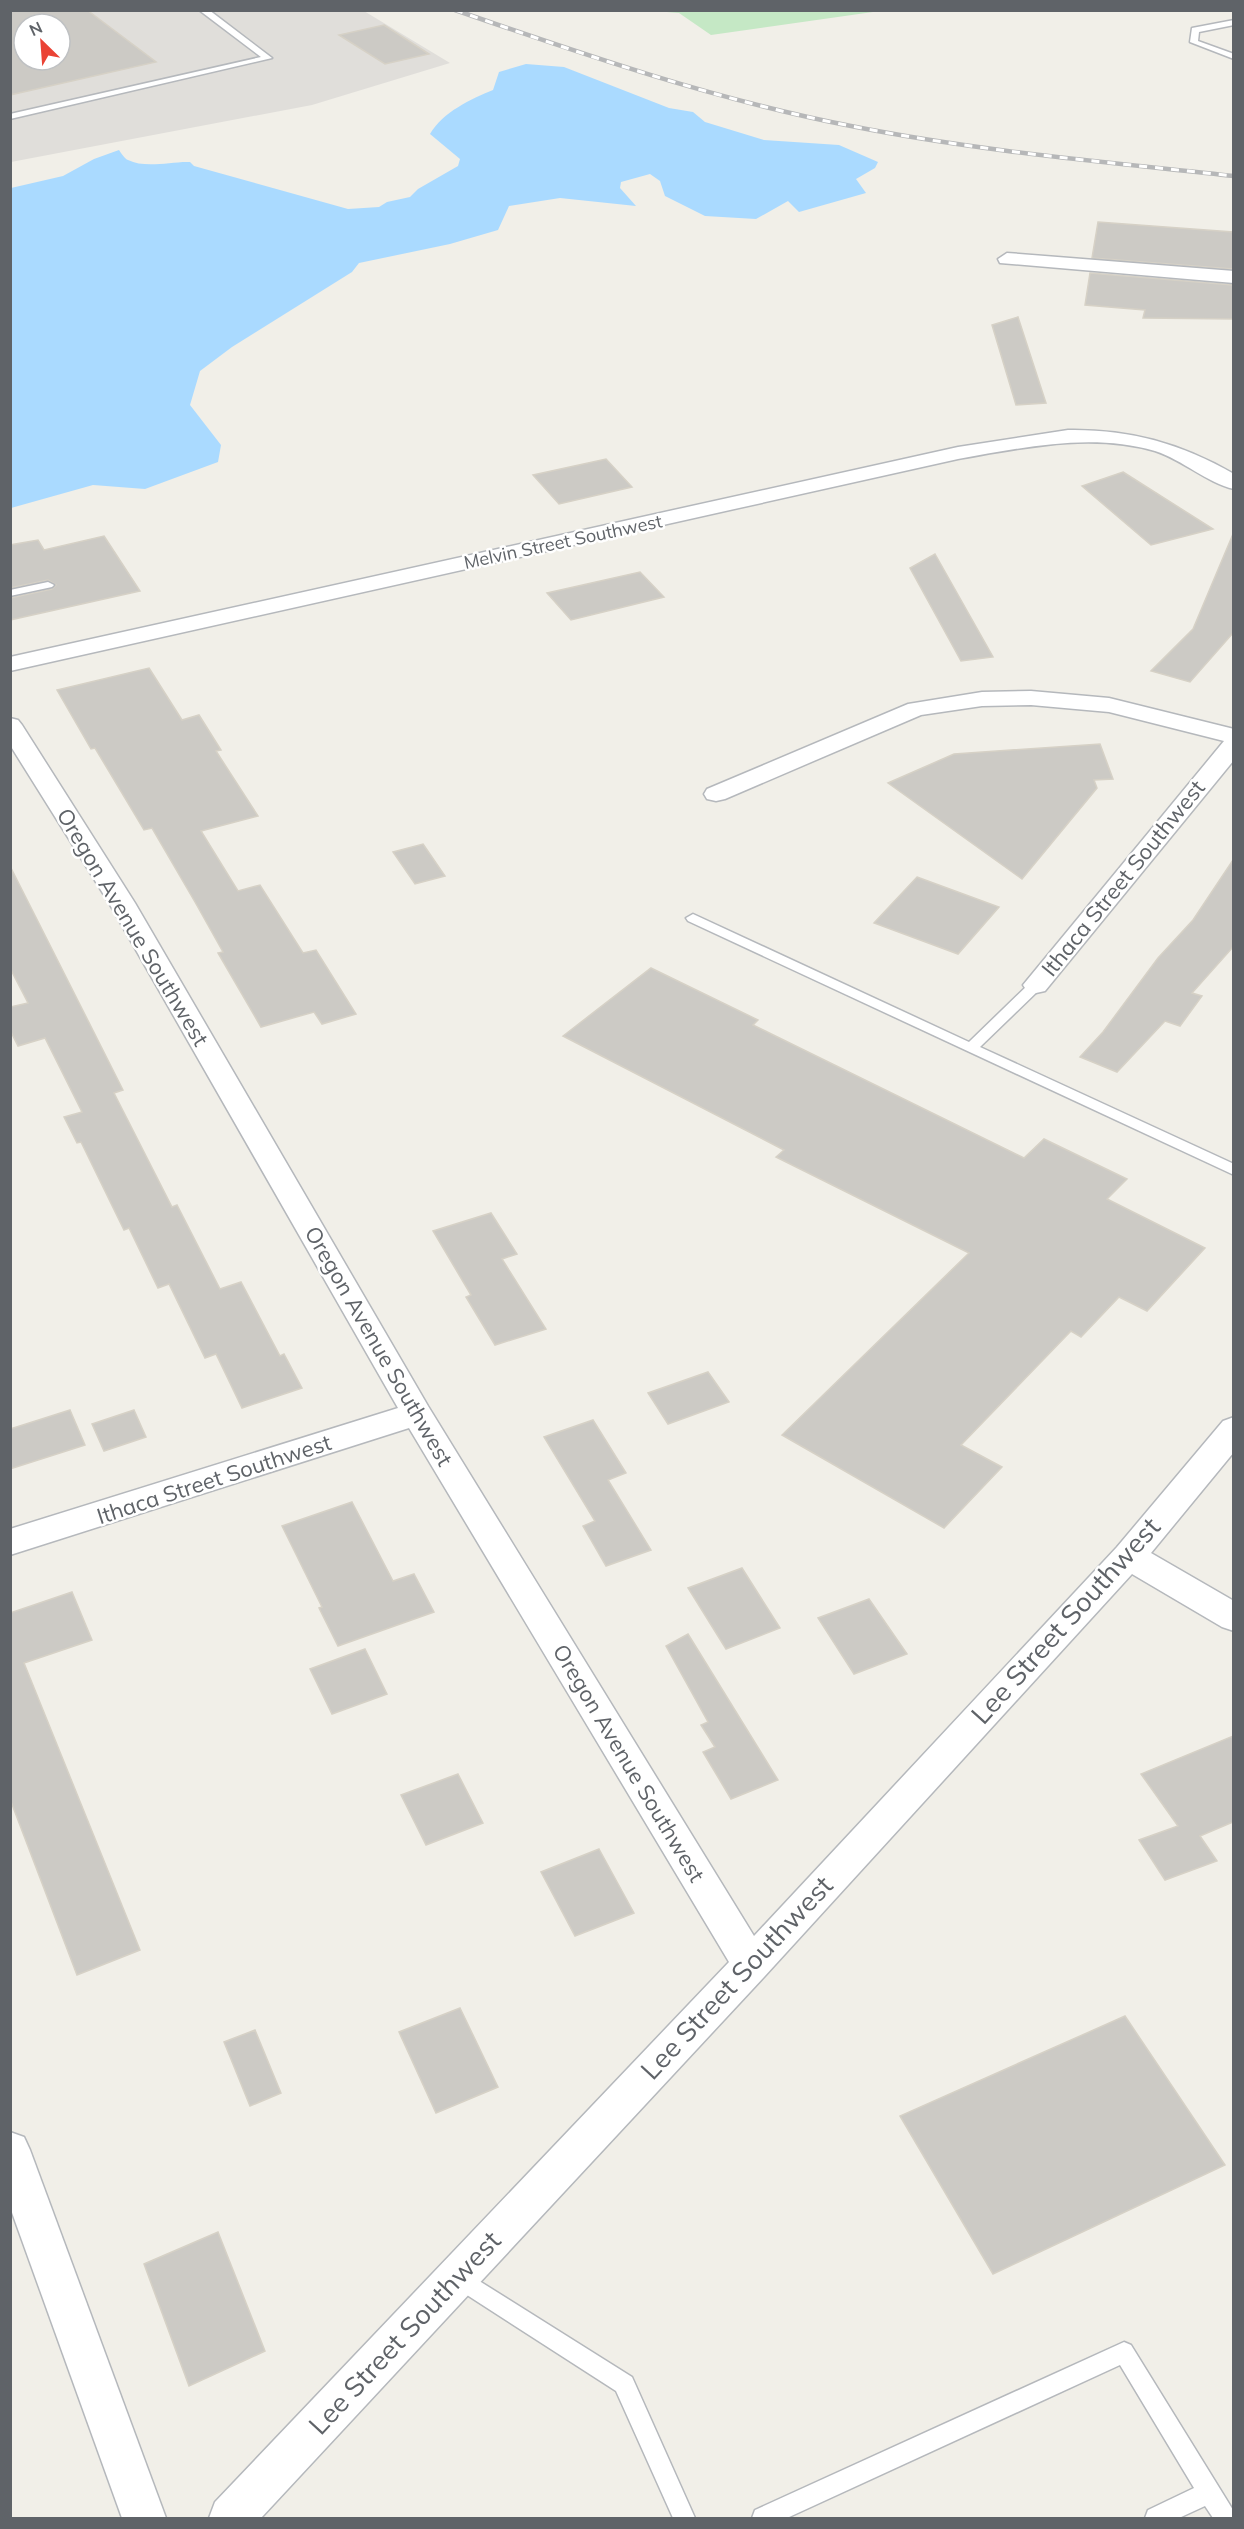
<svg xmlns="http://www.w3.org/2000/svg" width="1244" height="2529" viewBox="0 0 1244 2529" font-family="Mulish,sans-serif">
	<rect width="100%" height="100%" fill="#f1efe8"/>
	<path fill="#e0deda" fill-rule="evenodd" d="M11,11h353l86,52 -138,42 -301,57zM24,24h36v36h-36z"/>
	<polygon fill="#c5e8c5" points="654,11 880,11 711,35 679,13"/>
	<path fill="#aadaff" d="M526,64l38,3 105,41 24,4 12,10 59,18 75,5 39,17 -3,6 -19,11 10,14 -67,19 -11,-11 -32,18 -51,-3 -40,-20 -5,-15 -10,-7 -29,8 -1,6 16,18 -76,-8 -51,8 -11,24 -48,14 -91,19 -7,9 -120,75 -32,24 -10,34 31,40 -3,17 -73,27 -52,-4 -82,23v-320l52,-12 31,-17 25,-9c2,3 6,9 9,10 18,9 44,1 62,2l4,4 154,43 31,-2 8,-5 23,-5 8,-8 40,-23 2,-7 -30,-25c13,-22 41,-35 63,-44l6,-18z"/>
	<g fill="#cccac5" stroke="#d6d1c6" stroke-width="1.5" fill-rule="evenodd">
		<path d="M10,10h77l69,52 -146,33zM24,24h36v36h-36z"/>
		<polygon points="384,25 429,54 385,64 339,35"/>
		<polygon points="1098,222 1233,232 1233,269 1092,258"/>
		<polygon points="1090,273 1233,285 1233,319 1143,318 1145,310 1085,305"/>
		<polygon points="1018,317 1046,403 1016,405 992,325"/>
		<polygon points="606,459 632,487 559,504 533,475"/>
		<polygon points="1123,472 1213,529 1151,545 1082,486"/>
		<polygon points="1233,534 1233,633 1190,682 1151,671 1193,629"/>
		<polygon points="104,536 140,591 10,620 10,598 52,589 56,585 48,580 10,588 10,545 38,540 44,550"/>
		<polygon points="935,554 993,657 961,661 910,568"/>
		<polygon points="640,572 664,597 571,620 547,593"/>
		<polygon points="149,668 182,720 199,715 221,750 216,751 258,816 201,831 238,891 260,885 303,953 316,950 356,1014 322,1024 314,1012 261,1027 218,953 223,952 195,902 152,828 144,830 95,748 91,749 57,690"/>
		<polygon points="1100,744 1113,779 1094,780 1097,788 1022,879 888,783 954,754"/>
		<polygon points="423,844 445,876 415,884 393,852"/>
		<polygon points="1233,860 1233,947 1192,993 1202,996 1180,1026 1165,1021 1117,1072 1080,1057 1103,1032 1158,958 1193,920"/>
		<polygon points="10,866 123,1090 114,1093 172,1207 177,1205 220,1289 241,1282 280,1356 284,1354 302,1388 242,1408 216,1354 205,1358 169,1284 158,1288 129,1228 124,1230 81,1142 77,1143 64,1117 82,1112 45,1038 18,1046 10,1030 10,1007 28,1003 10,968"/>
		<polygon points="917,877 999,907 958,954 874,923"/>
		<polygon points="651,968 758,1020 753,1025 1024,1158 1044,1139 1127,1179 1107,1199 1205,1248 1147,1311 1119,1297 1081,1337 1071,1331 961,1445 1002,1467 944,1528 782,1435 969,1253 776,1157 784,1150 563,1036"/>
		<polygon points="491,1213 517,1254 502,1259 546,1329 495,1345 466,1297 471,1295 433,1231"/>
		<polygon points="708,1372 729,1402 668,1424 648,1393"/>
		<polygon points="70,1410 85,1445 10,1469 10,1429"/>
		<polygon points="134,1410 146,1437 104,1451 92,1424"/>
		<polygon points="593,1420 626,1473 608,1480 651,1550 606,1566 583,1526 595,1521 544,1437"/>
		<polygon points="352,1502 393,1581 414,1574 434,1612 338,1646 319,1608 322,1607 282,1526"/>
		<polygon points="742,1568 780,1628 726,1649 688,1588"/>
		<polygon points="72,1592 92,1640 24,1663 140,1950 77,1975 10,1799 10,1613"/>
		<polygon points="869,1599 907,1654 854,1674 818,1618"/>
		<polygon points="688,1634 778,1780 731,1799 703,1752 715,1747 701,1725 708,1722 666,1646"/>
		<polygon points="365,1649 387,1694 332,1714 310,1669"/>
		<polygon points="1233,1736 1233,1822 1200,1836 1217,1861 1165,1880 1139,1840 1178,1826 1141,1774"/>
		<polygon points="458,1774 483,1823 426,1845 401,1795"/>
		<polygon points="599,1849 634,1913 575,1936 541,1872"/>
		<polygon points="460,2008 498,2087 436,2113 399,2032"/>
		<polygon points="1125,2016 1225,2165 993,2274 900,2116"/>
		<polygon points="255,2030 281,2093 250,2106 224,2042"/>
		<polygon points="218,2232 265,2351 189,2386 144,2264"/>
	</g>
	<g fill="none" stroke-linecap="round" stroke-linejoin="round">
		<defs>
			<g id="service">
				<polygon points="199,10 209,10 272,58 10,119 10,114 261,57"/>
				<polygon points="1234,20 1234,25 1199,32 1198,41 1234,54 1234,59 1190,42 1192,28"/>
				<polygon points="48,582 54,585 52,587 10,596 10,590"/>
				<polygon points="693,914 969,1042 1031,982 1041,982 1043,985 1041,988 980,1047 1234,1164 1234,1175 688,921 686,918"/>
				<polygon points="457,2267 632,2377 695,2518 673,2518 616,2391 450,2284 447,2277 450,2270"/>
				<polygon points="1124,2342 1131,2345 1233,2510 1234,2518 1213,2518 1205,2506 1179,2518 1145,2518 1148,2510 1194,2488 1120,2365 787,2518 752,2518 755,2510"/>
			</g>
			<g id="minor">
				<polygon points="1007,253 1234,271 1234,283 1000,263 998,259"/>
				<path d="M1068,430c61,-1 112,13 166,44v15c-27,-6 -51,-29 -79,-38 -65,-19 -133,-3 -197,8l-948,212v-14l948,-210z"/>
				<polygon points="1031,691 1109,698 1234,729 1234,760 1045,991 1036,993 1027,991 1023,985 1224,741 1109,712 1031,705 982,706 921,715 725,799 716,801 707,799 704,794 707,789 908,704 982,692"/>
				<polygon points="10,718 18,720 22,725 135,903 428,1406 754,1936 1117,1547 1223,1421 1234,1417 1234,1452 1151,1553 1234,1601 1234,1631 1222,1627 1132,1574 764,1977 261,2518 209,2518 215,2502 729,1962 409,1428 10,1555 10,1529 398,1408 109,903 10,745"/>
				<polygon points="10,2132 24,2137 30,2150 166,2518 122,2518 10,2207"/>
			</g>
		</defs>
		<use href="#service" stroke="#b5b8bc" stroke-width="3"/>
		<use href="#minor" stroke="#b5b8bc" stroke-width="3"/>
		<use href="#service" fill="#fff" fill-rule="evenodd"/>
		<use href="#minor" fill="#fff" fill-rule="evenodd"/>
		<defs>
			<path id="rail" d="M455,10c130,45 261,90 396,116 126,25 255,36 383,50"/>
		</defs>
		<use href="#rail" stroke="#b6b7b8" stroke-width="4.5"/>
		<use href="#rail" stroke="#fff" stroke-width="3" stroke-dasharray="8" stroke-linecap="butt"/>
	</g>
	<g text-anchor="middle" stroke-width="5" stroke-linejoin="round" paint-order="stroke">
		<g font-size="18" fill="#5f6368" stroke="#fff">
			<text transform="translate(563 542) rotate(-12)" y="6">Melvin Street Southwest</text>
		</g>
		<g font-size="22" fill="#5f6368" stroke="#fff">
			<text transform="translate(1123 878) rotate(-51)" y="8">Ithaca Street Southwest</text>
			<text transform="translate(133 927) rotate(59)" y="8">Oregon Avenue Southwest</text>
			<text transform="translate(379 1346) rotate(60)" y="8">Oregon Avenue Southwest</text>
			<text transform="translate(214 1479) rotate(-18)" y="8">Ithaca Street Southwest</text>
			<text transform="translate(629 1763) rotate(59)" y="8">Oregon Avenue Southwest</text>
		</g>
		<g font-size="27" fill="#5f6368" stroke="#fff">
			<text transform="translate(1066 1621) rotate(-48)" y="9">Lee Street Southwest</text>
			<text transform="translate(737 1978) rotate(-47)" y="9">Lee Street Southwest</text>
			<text transform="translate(405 2333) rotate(-47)" y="9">Lee Street Southwest</text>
		</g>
	</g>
	<rect width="1244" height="2529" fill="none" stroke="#5f6368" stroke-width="24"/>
	<g transform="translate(42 42) rotate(335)"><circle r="28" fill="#ffffff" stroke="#bfc1c3" stroke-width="1.5"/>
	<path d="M0-4.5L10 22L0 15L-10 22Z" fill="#ea4335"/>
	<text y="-9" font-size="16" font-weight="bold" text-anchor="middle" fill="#5f6368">N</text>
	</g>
</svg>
